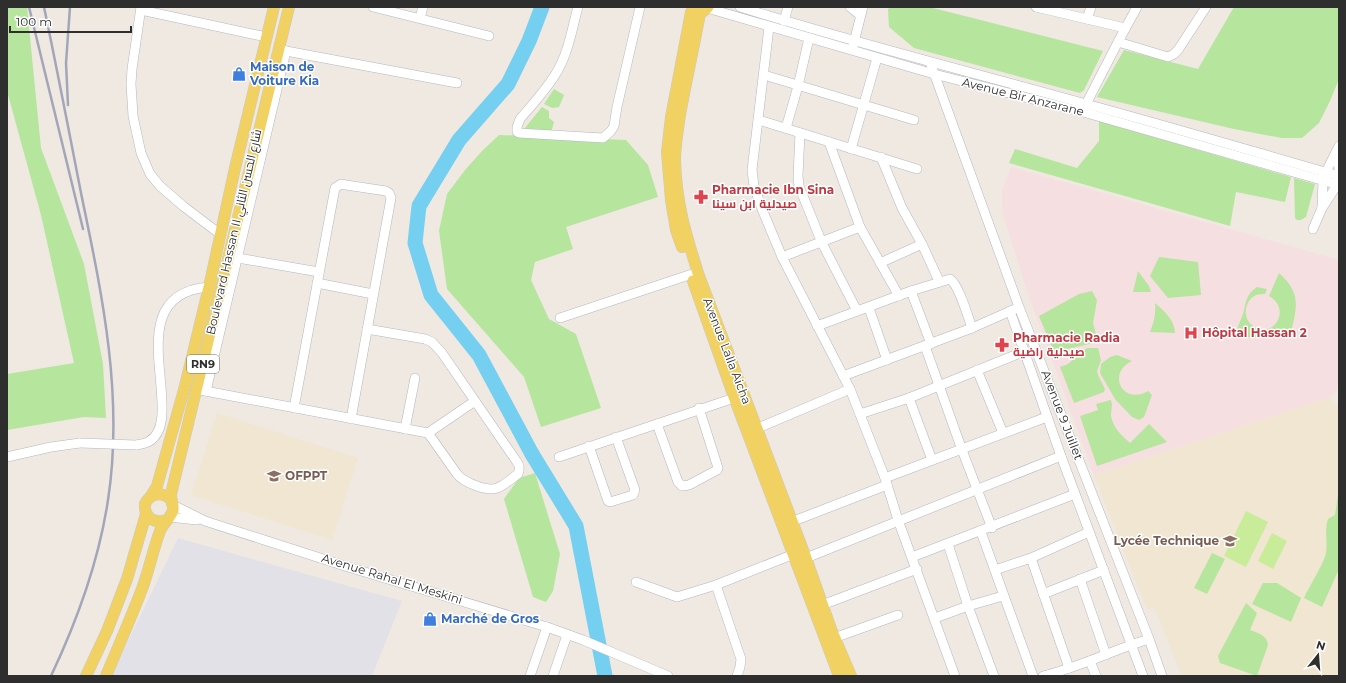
<svg xmlns="http://www.w3.org/2000/svg" width="1346" height="683" viewBox="0 0 1346 683" font-family="Montserrat,Cairo,sans-serif">
	<rect width="100%" height="100%" fill="#efe9e1"/>
	<polygon fill="#e3e1e8" points="178,538 402,601 372,676 111,676"/>
	<g fill="#f0e6d1">
		<polygon points="1330,397 1339,409 1339,676 1182,676 1154,607 1147,610 1094,475"/>
		<polygon points="217,413 358,458 332,540 191,495"/>
	</g>
	<polygon fill="#f5dfe0" points="1011,167 1339,260 1339,378 1336,392 1330,397 1094,475 1026,288 1002,211 1002,191"/>
	<g fill="#b6e59e">
		<polygon points="7,7 27,7 41,148 84,264 103,364 106,418 84,417 7,430 7,374 74,363 41,215 7,91"/>
		<polygon points="891,7 929,7 1103,51 1084,90 1080,93 914,48 889,27 888,9"/>
		<polygon points="1234,7 1339,7 1339,79 1330,101 1319,123 1302,138 1282,138 1234,129 1097,97 1124,50 1198,69"/>
		<polygon points="554,89 564,95 559,107 552,108 544,104"/>
		<polygon points="542,107 549,111 549,118 554,122 551,133 524,129"/>
		<polygon points="1099,121 1291,177 1285,202 1236,192 1230,226 1009,163 1015,149 1077,168 1099,141"/>
		<polygon points="499,135 626,140 648,165 658,197 566,227 573,249 535,262 531,280 549,319 576,334 601,408 541,427 524,377 447,289 439,231 447,194 465,170 483,150"/>
		<polygon points="1294,178 1315,184 1306,217 1301,220 1297,220 1295,218"/>
		<polygon points="1159,257 1198,262 1201,295 1168,298 1150,276"/>
		<polygon points="1138,271 1149,286 1151,292 1133,292"/>
		<path d="M1279,273c24,21 17,36 11,64h-56c3,-8 6,-15 9,-23 3,-12 3,-20 14,-27l10,2 -2,5c-3,0 -7,0 -9,1 -12,6 -14,24 -3,31 19,14 40,-16 16,-30z"/>
		<polygon points="1092,291 1097,300 1093,323 1097,338 1094,343 1054,352 1039,316 1079,294"/>
		<path d="M1155,303c9,8 20,17 20,30l-25,-1c4,-10 6,-18 5,-29z"/>
		<polygon points="1087,348 1098,348 1101,360 1097,371 1098,375 1105,389 1104,392 1074,403 1060,367 1068,364"/>
		<path d="M1117,355l15,6c-26,12 -9,45 16,30l4,4 -8,22 -5,3 -7,-3 -17,-18 -15,-26 1,-9 9,-7z"/>
		<path d="M1111,400c2,5 0,10 0,16 2,12 11,20 19,27l19,-19 18,18 -70,24 -17,-50 18,-6 -2,-6z"/>
		<polygon points="535,473 560,554 553,591 546,602 533,597 504,499 519,478"/>
		<path d="M1339,489v80l-17,38 -18,-9c5,-11 20,-35 22,-45 2,-13 -2,-22 2,-34l7,-4z"/>
		<polygon points="1212,553 1225,559 1207,594 1194,588"/>
		<polygon points="1263,583 1277,583 1301,598 1291,622 1252,604"/>
		<path d="M1246,603l11,10 -7,17c8,3 17,5 18,15l-11,31 -37,-13 -2,-7z"/>
	</g>
	<g fill="#c9ec9a">
		<polygon points="1246,511 1268,522 1246,567 1224,556"/>
		<polygon points="1272,533 1287,541 1273,569 1258,561"/>
	</g>
	<g fill="none" stroke-linecap="round" stroke-linejoin="round">
		<polyline stroke="#75cff0" stroke-width="15" points="542,7 529,41 508,84 459,140 419,206 415,243 431,295 479,355 532,454 576,526 605,676"/>
		<defs>
			<g id="minor">
				<polyline points="141,7 132,69 131,84 133,116 141,153 150,174 160,186 183,206 220,234"/>
				<polyline points="373,7 489,36"/>
				<path d="M578,7c-6,22 -10,48 -23,68 -10,16 -23,30 -35,44l-3,8v5l2,1 84,5 8,-7 3,-5 3,-19 23,-100"/>
				<path d="M740,7c114,36 231,65 346,97 85,23 169,48 253,72"/>
				<polyline points="850,7 860,15"/>
				<polyline points="1036,7 1125,28"/>
				<polyline points="707,8 934,74 1083,112 1339,185"/>
				<polyline points="141,10 266,37"/>
				<polyline points="420,18 423,7"/>
				<polyline points="1087,19 1091,7"/>
				<polyline points="784,21 788,7"/>
				<polyline points="769,27 752,170 754,186 762,209 782,257 850,389 885,478 898,520 955,676"/>
				<polyline points="1118,42 1168,57 1174,54 1178,50 1206,7"/>
				<polyline points="853,46 863,7"/>
				<polyline points="280,48 286,51 457,83"/>
				<polyline points="930,62 1019,307 1149,639 1162,676"/>
				<polyline points="764,75 914,120"/>
				<polyline points="1084,108 1118,42 1137,7"/>
				<polyline points="759,120 917,169"/>
				<polyline points="786,128 798,86 809,38"/>
				<polyline points="800,133 798,176 799,186 822,243 857,311"/>
				<polyline points="829,142 860,227 899,296"/>
				<polyline points="851,149 877,58"/>
				<polyline points="1338,151 1339,173"/>
				<polyline points="881,157 902,208 922,244 939,281"/>
				<polyline points="1322,208 1323,181 1326,172 1339,146"/>
				<polyline points="1313,229 1322,208 1337,185 1338,179"/>
				<polyline points="782,257 860,227"/>
				<polyline points="238,258 319,272"/>
				<polyline points="880,263 922,244"/>
				<polyline points="317,283 373,294"/>
				<polyline points="911,291 931,344"/>
				<polyline points="869,308 887,360"/>
				<polyline points="1010,311 1061,456 1143,676"/>
				<polyline points="560,318 698,272"/>
				<path d="M817,326l94,-35 39,-12c9,6 18,38 22,49"/>
				<path d="M367,329l58,10 7,3 10,11 75,109c3,4 3,7 1,12 -7,5 -13,11 -21,14 -10,4 -34,-6 -40,-14l-29,-41"/>
				<polyline points="925,346 962,450 992,528"/>
				<polyline points="977,370 1003,433"/>
				<polyline points="843,376 972,328 1015,309"/>
				<polyline points="200,390 428,433 475,401"/>
				<polyline points="206,391 286,51"/>
				<polyline points="909,398 932,460"/>
				<polyline points="294,408 335,188 341,184 346,185 386,191 389,193 391,198 351,419"/>
				<polyline points="860,414 909,398 1025,351"/>
				<polyline points="657,424 678,482 682,486 689,485 717,470 718,468 699,408"/>
				<polyline points="405,429 415,378"/>
				<polyline points="751,431 850,389"/>
				<path d="M136,445c4,-1 8,-1 12,-3 43,-22 -35,-148 61,-155"/>
				<polyline points="589,446 608,501 610,502 633,495 635,490 616,437"/>
				<polyline points="7,457 51,447 80,443"/>
				<polyline points="559,457 740,396"/>
				<polyline points="885,478 1047,417"/>
				<polyline points="173,505 205,521 345,566 547,627 583,640 668,676"/>
				<polyline points="169,517 197,520"/>
				<polyline points="791,522 887,485"/>
				<polyline points="981,532 1033,676"/>
				<polyline points="948,544 968,606 994,676"/>
				<polyline points="912,557 1075,494"/>
				<polyline points="806,558 1061,456"/>
				<polyline points="1031,558 1069,668"/>
				<polyline points="995,570 1031,558 1089,532"/>
				<polyline points="1080,579 1106,655"/>
				<polyline points="636,582 677,597 716,585"/>
				<polyline points="1043,594 1104,570"/>
				<polyline points="822,605 917,569"/>
				<polyline points="935,618 968,606 1003,596"/>
				<polyline points="834,638 898,615"/>
				<polyline points="1090,661 1096,676"/>
				<polyline points="530,676 547,627"/>
				<polyline points="553,676 567,635"/>
				<polyline points="737,676 740,667 741,659 716,585 794,554"/>
				<path d="M1043,676c37,-9 70,-26 106,-37"/>
			</g>
			<g id="major">
				<path d="M693,12c6,2 11,0 15,-5"/>
				<path d="M700,13c-6,34 -14,68 -20,102 -2,15 -5,30 -5,45 1,43 11,75 24,116l107,282 25,71 20,47"/>
				<polyline points="682,247 676,230 671,200 667,152 671,117 691,12"/>
				<polyline points="693,281 734,397 839,676"/>
				<polyline points="151,496 157,486 185,386 209,287 235,168 274,7"/>
				<polyline points="172,504 171,494 289,7"/>
				<polyline points="86,676 107,631 127,579 146,514"/>
				<path d="M106,676c12,-29 25,-58 36,-87 7,-19 11,-39 18,-58 3,-8 11,-13 13,-21 2,-17 -21,-22 -28,-6 -1,14 9,20 22,16"/>
			</g>
		</defs>
		<use href="#minor" stroke="#b4b7c1" stroke-width="10"/>
		<use href="#major" stroke="#c9c9c9" stroke-width="12"/>
		<use href="#minor" stroke="#fff" stroke-width="9"/>
		<use href="#major" stroke="#f2d163" stroke-width="11"/>
		<g stroke="#a3a6b8" stroke-width="2.5">
			<polyline points="29,7 83,229"/>
			<path d="M44,7c13,62 25,124 37,186 21,101 43,203 27,307 -9,60 -31,121 -57,176"/>
			<polyline points="68,105 66,63 70,7"/>
		</g>
		<defs>
			<polyline id="minor-bridge" points="80,443 136,445"/>
		</defs>
		<use href="#minor-bridge" stroke="#b4b7c1" stroke-width="10" stroke-linecap="butt"/>
		<use href="#minor-bridge" stroke="#fff" stroke-width="9"/>
	</g>
	<defs>
		<symbol id="shop-bare" viewBox="-9 -9 18 18"><path d="M-5-2.5h2.3a2.7 3.5 0 0 1 5.4 0H5L5.5 6h-11ZM-1.5-2.5h3a1.5 2.3 0 0 0-3 0Z" fill="#3f7fe0" stroke="#fff" stroke-width="2.5" paint-order="stroke"/></symbol>
		<symbol id="pharmacy-bare" viewBox="-9 -9 18 18"><path d="M-2-6h4v4h4v4h-4v4h-4v-4h-4v-4h4Z" fill="#e0444e" stroke="#fff" stroke-width="2.5" paint-order="stroke"/></symbol>
		<symbol id="hospital-bare" viewBox="-9 -9 18 18"><path d="M-5-5h3v3.5h4V-5h3V5h-3V1.5h-4V5h-3Z" fill="#e0444e" stroke="#fff" stroke-width="2.5" paint-order="stroke"/></symbol>
		<symbol id="university-bare" viewBox="-9 -9 18 18"><path d="M0-5L7-2L0 1L-7-2ZM-4 1L0 2.5L4 1V4Q0 6-4 4Z" fill="#8d6e63" stroke="#fff" stroke-width="2.5" paint-order="stroke"/></symbol>
		<symbol id="school-bare" viewBox="-9 -9 18 18"><path d="M0-5L7-2L0 1L-7-2ZM-4 1L0 2.5L4 1V4Q0 6-4 4Z" fill="#8d6e63" stroke="#fff" stroke-width="2.5" paint-order="stroke"/></symbol>
	</defs>
	<g fill-rule="evenodd">
		<use href="#shop-bare" x="229" y="64" width="20" height="20"/>
		<use href="#pharmacy-bare" x="691" y="187" width="20" height="20"/>
		<use href="#hospital-bare" x="1181" y="323" width="20" height="20"/>
		<use href="#pharmacy-bare" x="992" y="335" width="20" height="20"/>
		<use href="#university-bare" x="264" y="466" width="20" height="20"/>
		<use href="#school-bare" x="1220" y="531" width="20" height="20"/>
		<use href="#shop-bare" x="420" y="609" width="20" height="20"/>
	</g>
	<g text-anchor="middle" stroke-width="3" stroke-linejoin="round" paint-order="stroke">
		<rect fill="#fff" stroke="#6d6d6d" stroke-width="1" x="187" y="355" width="32" height="18" rx="3"/>
		<g font-size="11" font-weight="bold" fill="#2e2e2e">
			<text x="203" y="368">RN9</text>
		</g>
		<g font-size="12" font-weight="bold" fill="#366cbe" stroke="#fff" text-anchor="start">
			<text x="250" y="71">Maison de<tspan x="250" dy="14">Voiture Kia</tspan></text>
			<text x="441" y="623">Marché de Gros</text>
		</g>
		<g font-size="12" fill="#2e2e2e" stroke="#fff">
			<text transform="translate(1023 97) rotate(14)" y="4">Avenue Bir Anzarane</text>
			<text transform="translate(234 232) rotate(-77)" y="4">Boulevard Hassan II شارع الحسن الثاني</text>
			<text transform="translate(727 351) rotate(69)" y="4">Avenue Lalla Aicha</text>
			<text transform="translate(1062 415) rotate(69)" y="4">Avenue 9 Juillet</text>
			<text transform="translate(392 579) rotate(17)" y="4">Avenue Rahal El Meskini</text>
		</g>
		<g font-size="12" font-weight="bold" fill="#be3a42" stroke="#fff" text-anchor="start">
			<text x="712" y="194">Pharmacie Ibn Sina<tspan x="712" dy="14">صيدلية ابن سينا</tspan></text>
			<text x="1202" y="337">Hôpital Hassan 2</text>
			<text x="1013" y="342">Pharmacie Radia<tspan x="1013" dy="14">صيدلية راضية</tspan></text>
		</g>
		<g font-size="12" font-weight="bold" fill="#785e54" stroke="#fff" text-anchor="start">
			<text x="285" y="480">OFPPT</text>
			<text x="1219" y="545" text-anchor="end">Lycée Technique</text>
		</g>
	</g>
	<rect width="1346" height="683" fill="none" stroke="#2e2e2e" stroke-width="16"/>
	<g transform="translate(1318 655) rotate(17)" stroke="#ffffff" stroke-width="3" paint-order="stroke">
	<path d="M0-3L7 15L0 10L-7 15Z" fill="#2e2e2e"/>
	<text y="-6" font-size="11" font-weight="bold" text-anchor="middle" fill="#2e2e2e">N</text>
	</g>
	<path d="M10 26v6h121v-6" fill="none" stroke="#2e2e2e" stroke-width="2"/>
	<text x="16" y="26" font-size="12" fill="#2e2e2e" stroke="#ffffff" stroke-width="3" paint-order="stroke">100 m</text>
</svg>
